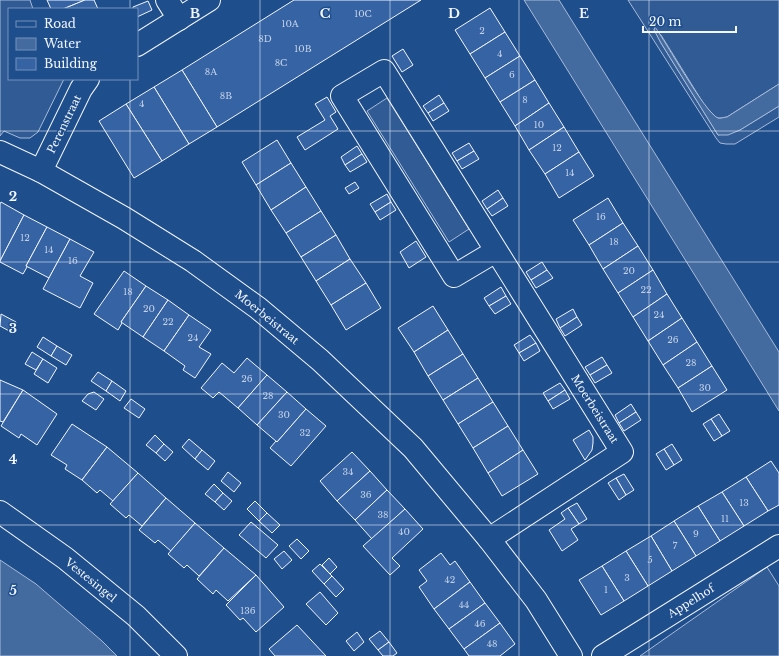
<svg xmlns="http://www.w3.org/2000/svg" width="779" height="656" viewBox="0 0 779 656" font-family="'Libre Baskerville',serif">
	<rect width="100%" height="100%" fill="#1f4e8c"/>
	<g fill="#305b95" stroke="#a8bbd7">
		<polygon points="0,0 30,0 33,9 9,9 9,79 64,79 38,132 30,138 20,138 4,131 0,136"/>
		<polygon points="628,0 779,0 779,84 727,117 722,118 717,118 705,106 661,35 654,29 661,43 718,135 740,130 779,106 779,117 735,144 726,144 720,143 716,138"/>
		<polygon points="387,98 469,229 449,242 367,111"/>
		<polygon points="767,567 779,586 779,656 640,656"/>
	</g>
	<g fill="#446ba0" stroke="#a8bbd7">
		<polygon points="524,0 559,0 779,352 779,411"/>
		<path d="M655,27c11,15 50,86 63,91 2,1 6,-1 9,-1l52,-33v22l-39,24 -12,5h-10l-57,-92 -7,-13z"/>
		<polygon points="0,560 36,584 102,641 117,656 0,656"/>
	</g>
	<g fill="#3563a3" stroke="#f2f6ff">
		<polygon points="47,0 85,0 63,9 51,9"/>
		<polygon points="85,0 94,0 98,9 63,9"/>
		<polygon points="294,0 421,0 217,127 182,70"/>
		<polygon points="148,1 152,10 137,17 137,9 133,9 133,7"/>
		<polygon points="490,8 505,32 470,54 455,30"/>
		<polygon points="505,32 520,56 485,78 470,54"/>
		<polygon points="403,49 413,65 402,72 392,56"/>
		<polygon points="520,56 535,80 500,102 485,78"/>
		<polygon points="182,70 217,127 189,144 154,87"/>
		<polygon points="535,80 549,103 515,126 500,102"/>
		<polygon points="154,87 189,144 162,161 126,104"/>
		<polygon points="439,95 444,103 428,113 423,106"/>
		<polygon points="327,97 336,112 330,116 338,129 305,150 297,137 325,120 315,104"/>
		<polygon points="444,103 449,111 433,121 428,113"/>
		<polygon points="549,103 564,127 529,150 515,126"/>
		<polygon points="126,104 162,161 134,178 99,121"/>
		<polygon points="564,127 579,152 545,174 529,150"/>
		<polygon points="277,140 291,163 256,185 242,162"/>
		<polygon points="469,143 474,151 457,161 452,153"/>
		<polygon points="357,146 362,154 345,165 341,157"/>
		<polygon points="474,151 479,159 462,169 457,161"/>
		<polygon points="579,152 594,176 559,198 545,174"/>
		<polygon points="362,154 367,162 350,172 345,165"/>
		<polygon points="291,163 306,187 271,210 256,185"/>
		<polygon points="355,182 359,188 349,194 345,188"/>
		<polygon points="306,187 321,211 286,233 271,210"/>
		<polygon points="498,190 503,198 487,209 482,201"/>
		<polygon points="387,194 391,202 375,212 370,204"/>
		<polygon points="503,198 508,206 492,216 487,209"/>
		<polygon points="608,198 623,223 589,245 573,220"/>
		<polygon points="1,202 24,215 0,261 0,204"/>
		<polygon points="391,202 396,210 380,220 375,212"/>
		<polygon points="321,211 336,235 301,257 286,233"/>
		<polygon points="24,215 47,227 26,266 27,267 23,274 0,262 0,261"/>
		<polygon points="623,223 638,246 603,269 589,245"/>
		<polygon points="47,227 70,239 49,278 26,266"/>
		<polygon points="336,235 350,259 316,281 301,257"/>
		<polygon points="70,239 94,252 80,276 93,283 80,308 43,289"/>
		<polygon points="416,241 426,257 409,268 400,252"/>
		<polygon points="638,246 653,270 618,293 603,269"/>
		<polygon points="350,259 366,283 331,305 316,281"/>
		<polygon points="542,262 547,270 531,280 526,272"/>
		<polygon points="547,270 553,278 536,288 531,280"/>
		<polygon points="653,270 667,294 633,317 618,293"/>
		<polygon points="124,271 146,286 121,322 122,323 118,330 94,314"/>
		<polygon points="366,283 381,308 346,330 331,305"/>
		<polygon points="146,286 168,300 143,337 121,322"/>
		<polygon points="501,287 506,296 489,306 484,298"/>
		<polygon points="667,294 682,318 648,341 633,317"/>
		<polygon points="506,296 511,304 495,314 489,306"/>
		<polygon points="168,300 189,315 164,351 143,337"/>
		<polygon points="433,306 448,330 414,352 398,328"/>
		<polygon points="573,309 577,317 560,328 556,319"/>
		<polygon points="1,314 16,322 11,332 0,326"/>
		<polygon points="189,315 211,330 199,347 211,354 195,378 183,370 185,366 164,351"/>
		<polygon points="577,317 582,325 565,336 560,328"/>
		<polygon points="682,318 697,342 663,365 648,341"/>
		<polygon points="448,330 463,354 428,376 414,352"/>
		<polygon points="530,335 536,343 519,353 514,345"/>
		<polygon points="43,337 57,346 51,356 37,347"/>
		<polygon points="697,342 712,366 678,388 663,365"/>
		<polygon points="536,343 540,351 524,361 519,353"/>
		<polygon points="57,346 72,355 66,365 51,356"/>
		<polygon points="32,352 43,359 36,370 25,364"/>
		<polygon points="463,354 478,378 443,400 428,376"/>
		<polygon points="602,357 607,365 590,375 585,367"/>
		<polygon points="247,358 267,375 238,408 219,392 213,398 201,388 222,363 234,373"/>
		<polygon points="43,359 57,368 48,383 34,374"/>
		<polygon points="607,365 612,373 595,383 590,375"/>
		<polygon points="712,366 727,390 692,412 678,388"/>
		<polygon points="98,372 112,381 106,391 91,381"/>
		<polygon points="267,375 287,392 257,425 238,408"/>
		<polygon points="478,378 493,402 458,424 443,400"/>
		<polygon points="0,380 23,390 3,422 0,421"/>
		<polygon points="112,381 126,391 120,401 106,391"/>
		<polygon points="560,383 565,390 548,401 543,393"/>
		<polygon points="23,390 57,414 37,445 21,434 19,438 1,426"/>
		<polygon points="565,390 570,399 553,409 548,401"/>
		<polygon points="94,392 104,399 96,410 82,401 88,394"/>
		<polygon points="287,392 306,409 277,442 257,425"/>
		<polygon points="131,399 145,409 139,418 124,408"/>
		<polygon points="493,402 508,426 473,448 458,424"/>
		<polygon points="631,404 636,412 619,423 615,415"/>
		<polygon points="306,409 326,426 291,466 270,448 276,441 277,442"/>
		<polygon points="636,412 641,420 624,431 619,423"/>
		<polygon points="719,414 730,431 722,436 711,419"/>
		<polygon points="711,419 722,436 714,441 703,424"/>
		<polygon points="72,424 107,447 82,480 65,469 67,465 51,455"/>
		<polygon points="508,426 523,450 488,473 473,448"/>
		<polygon points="589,430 593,437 593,443 592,450 585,460 573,440"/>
		<polygon points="155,435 164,444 156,453 146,445"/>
		<polygon points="189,439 202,450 195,459 182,447"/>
		<polygon points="164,444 173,452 165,461 156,453"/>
		<polygon points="672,444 682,460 674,465 664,449"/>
		<polygon points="107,447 138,473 113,501 100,490 97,493 82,480"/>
		<polygon points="664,449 674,465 666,470 656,454"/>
		<polygon points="202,450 215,461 208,470 195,459"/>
		<polygon points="523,450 538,474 502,496 488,473"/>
		<polygon points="352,452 370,471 337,501 320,481"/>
		<polygon points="771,461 779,473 779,505 768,511 746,477"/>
		<polygon points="370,471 387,490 355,520 337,501"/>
		<polygon points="228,472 241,483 234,492 221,481"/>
		<polygon points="138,473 166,498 142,526 129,515 126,518 110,504"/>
		<polygon points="624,474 634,490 626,495 616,478"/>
		<polygon points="746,477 768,511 744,526 722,492"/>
		<polygon points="616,478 626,495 619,500 608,483"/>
		<polygon points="214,484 223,493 215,502 205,494"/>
		<polygon points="387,490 405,509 372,539 355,520"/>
		<polygon points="722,492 744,526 720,541 698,506"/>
		<polygon points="223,493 232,501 224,510 215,502"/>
		<polygon points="166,498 195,523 171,551 158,540 155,543 139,530"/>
		<polygon points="255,501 267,513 259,521 247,509"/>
		<polygon points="577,503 587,519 579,524 568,508"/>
		<polygon points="698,506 720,541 696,556 674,521"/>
		<polygon points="568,508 579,524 571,529 578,540 562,551 549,530 565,519 561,513"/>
		<polygon points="405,509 423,529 392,558 400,566 390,575 363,546"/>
		<polygon points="267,513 280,525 272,533 259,521"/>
		<polygon points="674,521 696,556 672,571 651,536"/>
		<polygon points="251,522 278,545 266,558 239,535"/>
		<polygon points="195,523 224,548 199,576 187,565 184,568 168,554"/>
		<polygon points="651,536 672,571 648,586 626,551"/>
		<polygon points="297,539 309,551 301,559 289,546"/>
		<polygon points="224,548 256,575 228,601 216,590 213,594 197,579"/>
		<polygon points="284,551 292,560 282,569 274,559"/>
		<polygon points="626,551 648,586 624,601 602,566"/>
		<polygon points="441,553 450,565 455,561 470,582 434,609 419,587 427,581 419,570"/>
		<polygon points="329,558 337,567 330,574 322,565"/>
		<polygon points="320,564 332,576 324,584 312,571"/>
		<polygon points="602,566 624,601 601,615 579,580"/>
		<polygon points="256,575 284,607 256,632 243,618 240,620 226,605"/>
		<polygon points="332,576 344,589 336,597 324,584"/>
		<polygon points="470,582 485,603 449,629 434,609"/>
		<polygon points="320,592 338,613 326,625 306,604"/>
		<polygon points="485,603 500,623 464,649 449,629"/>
		<polygon points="500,623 515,644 500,656 469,656 464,649"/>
		<polygon points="297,625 326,656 275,656 269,649"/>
		<polygon points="380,631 389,642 378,650 369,639"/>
		<polygon points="357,632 364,642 354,651 346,641"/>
		<polygon points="389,642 397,653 393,656 383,656 378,650"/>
	</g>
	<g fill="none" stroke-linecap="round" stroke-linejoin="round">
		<defs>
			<g id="minor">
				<polyline points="167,0 179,19"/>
				<polyline points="137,45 209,0"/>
				<polyline points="0,152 41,171 124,218 193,261 258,308 320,360 413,448 489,539 536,600 571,656"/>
				<polyline points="41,171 81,89 88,79"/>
				<polyline points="0,512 65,558 136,616 176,656"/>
				<polyline points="489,539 622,452 384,71 342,96 454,276 496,251"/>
				<polyline points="603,656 779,546"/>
			</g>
		</defs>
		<use href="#minor" stroke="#f2f6ff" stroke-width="24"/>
		<use href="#minor" stroke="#1f4e8c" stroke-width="22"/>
	</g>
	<path fill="none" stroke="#f2f6ff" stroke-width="1" stroke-opacity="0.55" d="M130,0v9M260,0v656M390,0v656M519,0v656M649,0v656M130,79v577M0,131h779M0,262h779M0,394h779M0,525h779"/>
	<g text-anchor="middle" stroke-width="3" stroke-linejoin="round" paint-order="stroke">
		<g font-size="9" fill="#c3d1e8">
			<text x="363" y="17">10C</text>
			<text x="290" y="27">10A</text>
			<text x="482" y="34">2</text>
			<text x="265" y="42">8D</text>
			<text x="303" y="52">10B</text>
			<text x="500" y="57">4</text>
			<text x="281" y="66">8C</text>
			<text x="211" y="75">8A</text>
			<text x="512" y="78">6</text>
			<text x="226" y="99">8B</text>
			<text x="525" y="103">8</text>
			<text x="142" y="107">4</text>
			<text x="539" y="128">10</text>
			<text x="557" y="151">12</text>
			<text x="570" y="176">14</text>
			<text x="601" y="220">16</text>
			<text x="25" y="241">12</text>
			<text x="614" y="245">18</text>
			<text x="49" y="253">14</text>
			<text x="73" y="264">16</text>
			<text x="629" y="274">20</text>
			<text x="646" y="293">22</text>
			<text x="128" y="295">18</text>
			<text x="149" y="312">20</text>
			<text x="659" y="318">24</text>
			<text x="168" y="325">22</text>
			<text x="193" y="341">24</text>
			<text x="673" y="343">26</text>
			<text x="691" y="366">28</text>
			<text x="247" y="382">26</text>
			<text x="705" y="391">30</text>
			<text x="268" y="399">28</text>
			<text x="284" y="418">30</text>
			<text x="305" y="436">32</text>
			<text x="348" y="475">34</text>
			<text x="366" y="498">36</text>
			<text x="744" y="506">13</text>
			<text x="383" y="518">38</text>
			<text x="725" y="522">11</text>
			<text x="404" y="535">40</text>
			<text x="696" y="537">9</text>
			<text x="675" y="549">7</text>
			<text x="650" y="563">5</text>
			<text x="627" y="581">3</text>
			<text x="450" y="583">42</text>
			<text x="606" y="593">1</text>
			<text x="464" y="608">44</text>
			<text x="248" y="614">136</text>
			<text x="480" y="627">46</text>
			<text x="492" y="647">48</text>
		</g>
		<g font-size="11" fill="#f2f6ff" stroke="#1f4e8c">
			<text transform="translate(64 124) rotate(-64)" y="4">Perenstraat</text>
			<text transform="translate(267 317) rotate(39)" y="4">Moerbeistraat</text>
			<text transform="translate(595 409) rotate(58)" y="4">Moerbeistraat</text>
			<text transform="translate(91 580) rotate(39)" y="4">Vestesingel</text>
			<text transform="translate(691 601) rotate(-32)" y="4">Appelhof</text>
		</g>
	</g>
	<g font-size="13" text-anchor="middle" font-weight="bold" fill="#f2f6ff" stroke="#1f4e8c" stroke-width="3" stroke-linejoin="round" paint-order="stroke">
		<text x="195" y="18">B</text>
		<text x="325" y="18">C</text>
		<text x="454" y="18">D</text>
		<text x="584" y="18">E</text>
		<text x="13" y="201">2</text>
		<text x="13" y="333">3</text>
		<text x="13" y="464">4</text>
		<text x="13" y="595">5</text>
	</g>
	<rect x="8" y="8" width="130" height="72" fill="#1f4e8c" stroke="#7391ba"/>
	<rect x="16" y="21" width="20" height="6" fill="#1f4e8c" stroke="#7391ba"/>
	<text x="44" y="28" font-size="12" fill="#f2f6ff">Road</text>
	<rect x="16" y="38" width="20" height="12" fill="#446ba0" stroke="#7391ba"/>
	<text x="44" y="48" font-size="12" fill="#f2f6ff">Water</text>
	<rect x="16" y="58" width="20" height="12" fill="#3563a3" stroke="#7391ba"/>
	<text x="44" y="68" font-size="12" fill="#f2f6ff">Building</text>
	<path d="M643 26v6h93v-6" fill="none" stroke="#f2f6ff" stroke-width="2"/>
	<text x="649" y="26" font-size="12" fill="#f2f6ff" stroke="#1f4e8c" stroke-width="3" paint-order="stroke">20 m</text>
</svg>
